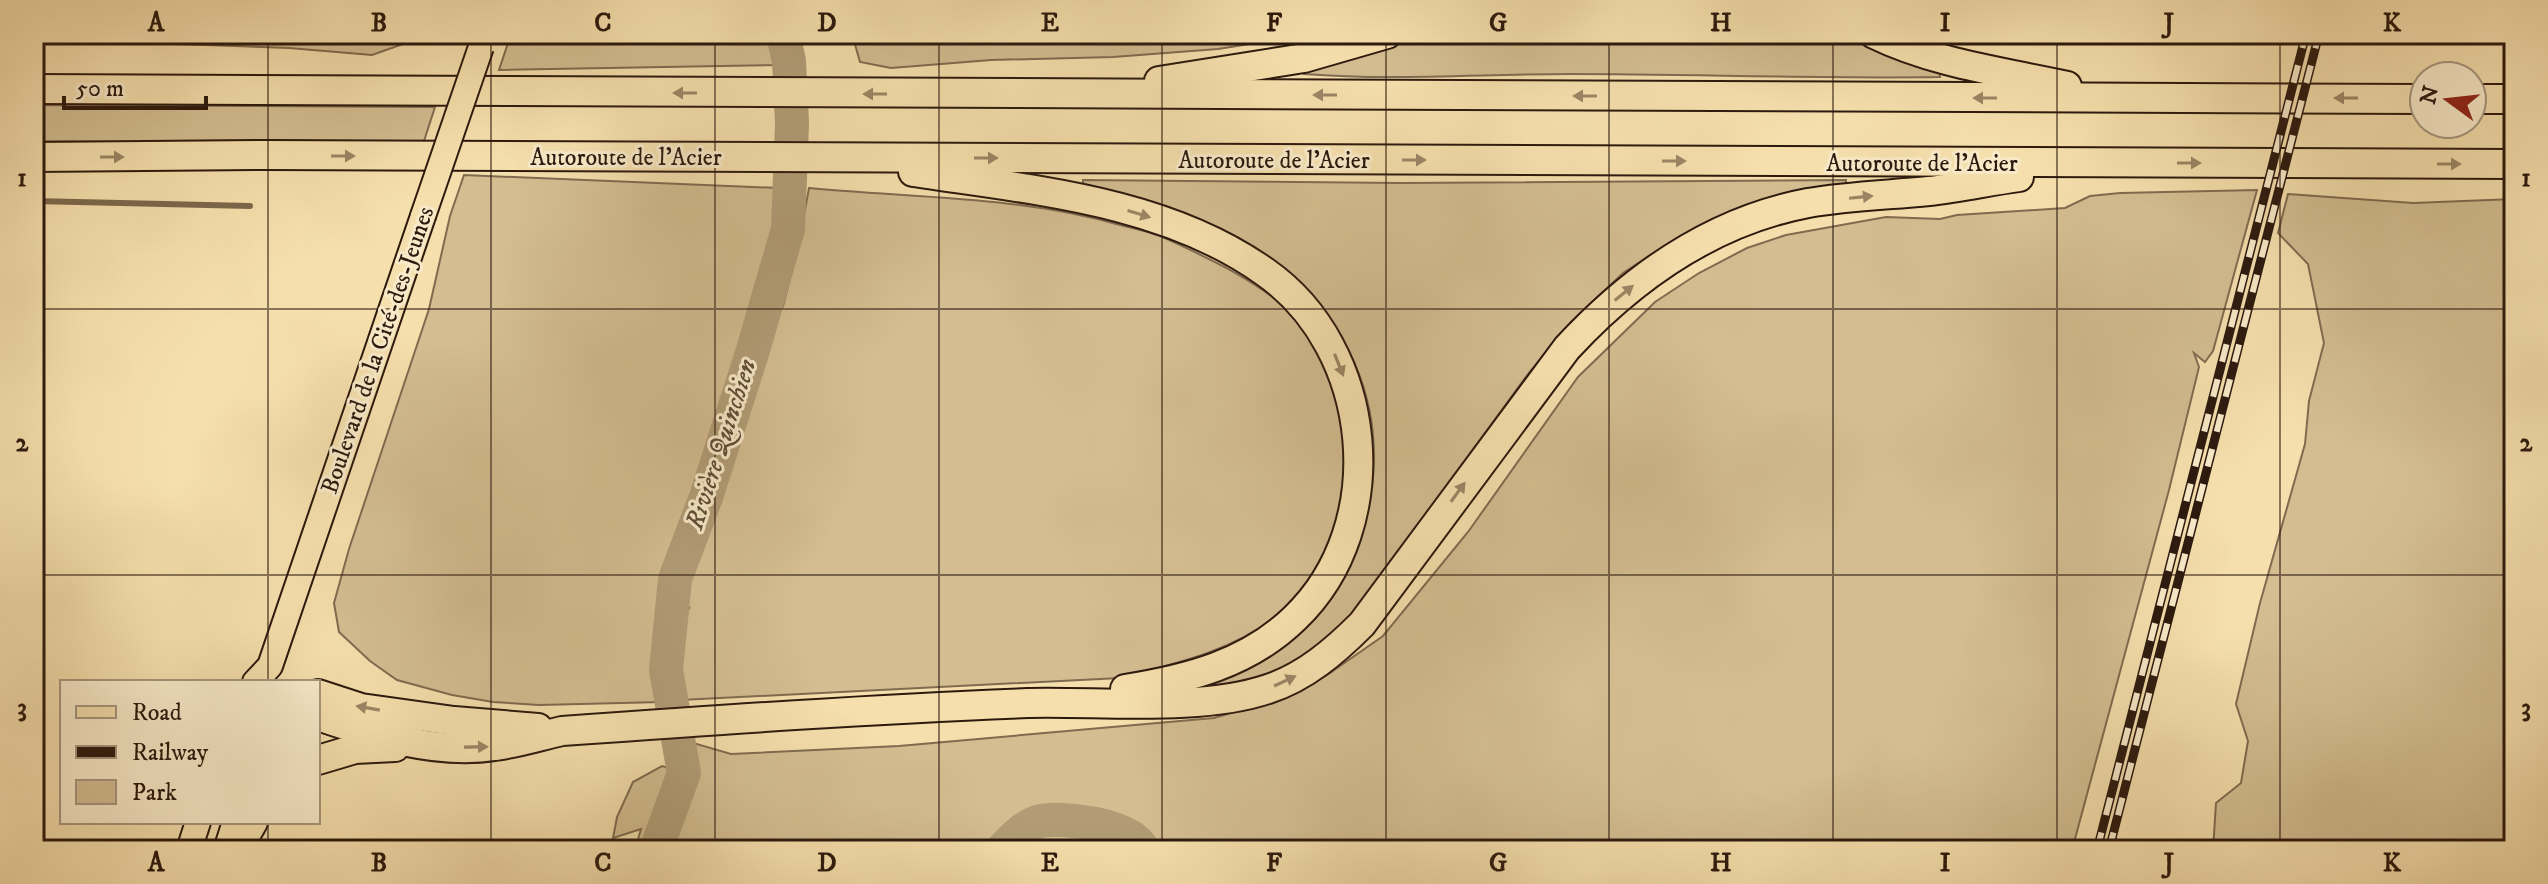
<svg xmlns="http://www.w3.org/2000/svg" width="2548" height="884" viewBox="0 0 2548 884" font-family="'IM FELL DW Pica',serif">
	<rect width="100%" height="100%" fill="#f5dfac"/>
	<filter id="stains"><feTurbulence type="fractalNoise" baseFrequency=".0025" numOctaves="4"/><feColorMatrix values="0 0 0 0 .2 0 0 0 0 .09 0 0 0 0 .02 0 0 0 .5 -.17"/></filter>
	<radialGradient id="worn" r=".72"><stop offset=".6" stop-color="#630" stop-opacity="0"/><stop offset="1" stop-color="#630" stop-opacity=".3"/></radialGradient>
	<g fill="#d3bd91" stroke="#806b50" stroke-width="2">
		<polygon points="34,34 415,34 409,42 372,55 289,48 146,43 34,43"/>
		<polygon points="511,34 774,34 783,65 499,70"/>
		<polygon points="852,34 1312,34 1218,49 1113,57 991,60 891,68 860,62"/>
		<path d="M1413,34h440l23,12 63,23 1,8c-123,2 -247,-3 -370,-3 -88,0 -178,7 -266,0l-1,-7 96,-27z"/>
		<polygon points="34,105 435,107 423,144 34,141"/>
		<path d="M464,175l314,13c7,28 -7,68 -16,96l21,22 15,-59 11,-59c105,10 209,8 311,37 15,4 32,7 47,14 41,19 96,44 128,78 41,45 56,117 50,176 -1,13 -8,27 -12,40 -3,9 -5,20 -10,29 -10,19 -29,40 -47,54 -43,35 -103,48 -156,62l-439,22 -9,-35 5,-28 12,-29 -25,7 -3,17 1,70 -123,3 -46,-3 -41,-7 -55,-15 -27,-19 -31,-29 -5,-29 15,-54 80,-240 21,-93z"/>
		<path d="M1083,180l318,3 445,-3v5l-148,45 -38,19 -37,24 -52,49 -43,52 -175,241 -51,45 -40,19 -47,9 -1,-8c21,-12 42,-24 63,-37 10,-6 22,-11 31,-19 28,-27 46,-62 56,-99 32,-113 -17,-220 -115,-281 -51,-31 -110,-43 -166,-56z"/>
		<polygon points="2257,190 2213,351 2205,362 2194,353 2199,367 2169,490 2072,850 635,850 641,829 613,838 617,817 633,782 662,766 693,775 690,742 731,754 899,746 1214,718 1295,694 1330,673 1383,636 1468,532 1578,377 1655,302 1699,273 1747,248 1786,235 1886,217 1940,219 1957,215 2065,208 2090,196 2120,193"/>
		<polygon points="2288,194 2413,203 2514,199 2514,850 2213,850 2216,803 2241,783 2248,741 2236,704 2260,603 2305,444 2309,401 2324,343 2308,264 2278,233"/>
	</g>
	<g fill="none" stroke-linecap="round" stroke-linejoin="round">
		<polyline stroke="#7c684c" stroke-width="6" points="34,201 250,206"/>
		<g stroke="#b19c76" stroke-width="34">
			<polyline points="656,850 684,773 666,670 675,579 706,497 753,350 788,229 792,123 789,61 783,34"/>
			<path d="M1002,850c10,-11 21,-23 35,-28 24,-7 96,3 106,28"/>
		</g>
		<defs>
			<g id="major">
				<polyline points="255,682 270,666 423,216"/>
				<polyline points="189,850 198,822"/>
				<polyline points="226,850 235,822"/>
			</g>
			<g id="highway">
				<path d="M1874,34c59,29 129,38 193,52"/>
				<polyline points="1159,81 1304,58 1387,34"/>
				<polyline points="34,89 2424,99"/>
				<polyline points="2472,99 2514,99"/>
				<polyline points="34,157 265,155 2514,164"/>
				<path d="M913,172c119,18 251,28 352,100 109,76 127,253 30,346 -47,46 -108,61 -170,71"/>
				<polyline points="318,694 361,708 454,721 538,728"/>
				<path d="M318,716c55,19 119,39 177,30 23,-3 45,-10 67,-15 155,-11 311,-22 466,-28 72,-2 172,9 240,-14 37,-12 67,-38 94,-65l205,-276c65,-70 145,-127 241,-145 40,-7 81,-8 121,-12 30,-3 60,-10 90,-14"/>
				<polyline points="318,760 355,749 395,747"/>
				<polyline points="237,850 253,822"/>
			</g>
		</defs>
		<use href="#major" stroke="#2c190e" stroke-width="28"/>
		<use href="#highway" stroke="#2c190e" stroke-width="32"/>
		<use href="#major" stroke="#f5dfac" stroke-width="24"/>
		<use href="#highway" stroke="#f5dfac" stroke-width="28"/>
		<defs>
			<g id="rail">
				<polyline points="2097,850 2306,34"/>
				<polyline points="2109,850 2319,34"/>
			</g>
		</defs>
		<use href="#rail" stroke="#2c190e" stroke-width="9"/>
		<use href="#rail" stroke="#f8eac9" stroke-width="6" stroke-dasharray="18" stroke-linecap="butt"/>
		<defs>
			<polyline id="major-bridge" points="423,216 481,47"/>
		</defs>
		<use href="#major-bridge" stroke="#2c190e" stroke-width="28" stroke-linecap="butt"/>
		<use href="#major-bridge" stroke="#f5dfac" stroke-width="24"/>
	</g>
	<defs><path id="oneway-solid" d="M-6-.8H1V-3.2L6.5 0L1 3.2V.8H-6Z" transform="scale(2)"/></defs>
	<g fill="#9b8665">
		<use href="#oneway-solid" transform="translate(685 93) rotate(-180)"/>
		<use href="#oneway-solid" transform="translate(875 94) rotate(-180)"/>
		<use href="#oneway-solid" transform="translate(1325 95) rotate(-180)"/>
		<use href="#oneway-solid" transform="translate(1585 96) rotate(-180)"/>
		<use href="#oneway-solid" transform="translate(1985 98) rotate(180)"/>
		<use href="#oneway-solid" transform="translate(2346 98) rotate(-180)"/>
		<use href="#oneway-solid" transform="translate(343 156)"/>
		<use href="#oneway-solid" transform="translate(112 157)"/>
		<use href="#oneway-solid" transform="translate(986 158)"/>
		<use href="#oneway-solid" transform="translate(1414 160)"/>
		<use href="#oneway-solid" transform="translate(1674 161)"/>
		<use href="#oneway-solid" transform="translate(2189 163)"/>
		<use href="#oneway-solid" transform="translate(2449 164)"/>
		<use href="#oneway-solid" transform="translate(1861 197) rotate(-6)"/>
		<use href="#oneway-solid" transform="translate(1139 214) rotate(17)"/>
		<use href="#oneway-solid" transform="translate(1624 293) rotate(-39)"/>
		<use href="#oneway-solid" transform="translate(1339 365) rotate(68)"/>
		<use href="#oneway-solid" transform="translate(1458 492) rotate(-54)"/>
		<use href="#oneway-solid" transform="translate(1285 681) rotate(-25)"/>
		<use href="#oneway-solid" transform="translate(368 708) rotate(-170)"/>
		<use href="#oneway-solid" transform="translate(476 747) rotate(-1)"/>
	</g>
	<path fill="none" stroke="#2c190e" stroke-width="2" stroke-opacity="0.55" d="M268,34v648M491,34v816M715,34v816M939,34v816M1162,34v816M1386,34v816M1609,34v816M1833,34v816M2057,34v816M2280,34v816M34,309h2480M34,575h2480M268,822v28"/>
	<g text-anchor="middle" stroke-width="6" stroke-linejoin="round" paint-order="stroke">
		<g font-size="24" fill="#2c190e" stroke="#f8eac9">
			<text x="626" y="165">Autoroute de l'Acier</text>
			<text x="1274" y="168">Autoroute de l'Acier</text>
			<text x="1922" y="171">Autoroute de l'Acier</text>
			<text transform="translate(377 350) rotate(-71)" y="8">Boulevard de la Cité-des-Jeunes</text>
		</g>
		<g font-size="26" font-style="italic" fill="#614d38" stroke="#f8eac9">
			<text transform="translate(720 444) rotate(-72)" y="9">Rivière Quinchien</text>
		</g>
	</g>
	<rect width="2548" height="884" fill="none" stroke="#f5dfac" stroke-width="88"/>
	<rect x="60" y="680" width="260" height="144" fill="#f8eac9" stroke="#a6967e" stroke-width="2"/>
	<rect x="76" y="706" width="40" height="12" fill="#f5dfac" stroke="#a6967e" stroke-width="2"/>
	<text x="132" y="720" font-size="24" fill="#2c190e">Road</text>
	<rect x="76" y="746" width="40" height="12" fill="#2c190e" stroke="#a6967e" stroke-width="2"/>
	<text x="132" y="760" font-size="24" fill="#2c190e">Railway</text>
	<rect x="76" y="780" width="40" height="24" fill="#d3bd91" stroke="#a6967e" stroke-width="2"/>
	<text x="132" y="800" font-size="24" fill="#2c190e">Park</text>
	<g transform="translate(2448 100) rotate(285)"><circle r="38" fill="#f8eac9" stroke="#a6967e" stroke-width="2"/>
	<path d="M0-6L14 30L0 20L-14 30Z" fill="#8f2418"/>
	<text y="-12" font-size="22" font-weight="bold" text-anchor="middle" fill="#2c190e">N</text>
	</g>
	<path d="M64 96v12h142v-12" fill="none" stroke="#2c190e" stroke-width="4"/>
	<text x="76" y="96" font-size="24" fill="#2c190e" stroke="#f8eac9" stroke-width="6" paint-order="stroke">50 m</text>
	<rect x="44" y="44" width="2460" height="796" fill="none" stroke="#2c190e" stroke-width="3"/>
	<g font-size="26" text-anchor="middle" font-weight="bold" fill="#2c190e">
		<text x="156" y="31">A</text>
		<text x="379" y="31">B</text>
		<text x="603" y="31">C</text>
		<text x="827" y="31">D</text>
		<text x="1050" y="31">E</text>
		<text x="1274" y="31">F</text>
		<text x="1498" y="31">G</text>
		<text x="1721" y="31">H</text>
		<text x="1945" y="31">I</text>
		<text x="2169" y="31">J</text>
		<text x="2392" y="31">K</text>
		<text x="22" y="186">1</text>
		<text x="2526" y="186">1</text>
		<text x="22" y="451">2</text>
		<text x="2526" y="451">2</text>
		<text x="22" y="716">3</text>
		<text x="2526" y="716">3</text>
		<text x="156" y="871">A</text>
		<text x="379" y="871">B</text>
		<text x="603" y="871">C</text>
		<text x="827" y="871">D</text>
		<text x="1050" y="871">E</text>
		<text x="1274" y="871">F</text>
		<text x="1498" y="871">G</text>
		<text x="1721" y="871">H</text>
		<text x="1945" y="871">I</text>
		<text x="2169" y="871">J</text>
		<text x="2392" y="871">K</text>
	</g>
	<rect width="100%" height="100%" filter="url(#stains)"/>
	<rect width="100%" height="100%" fill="url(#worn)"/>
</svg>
